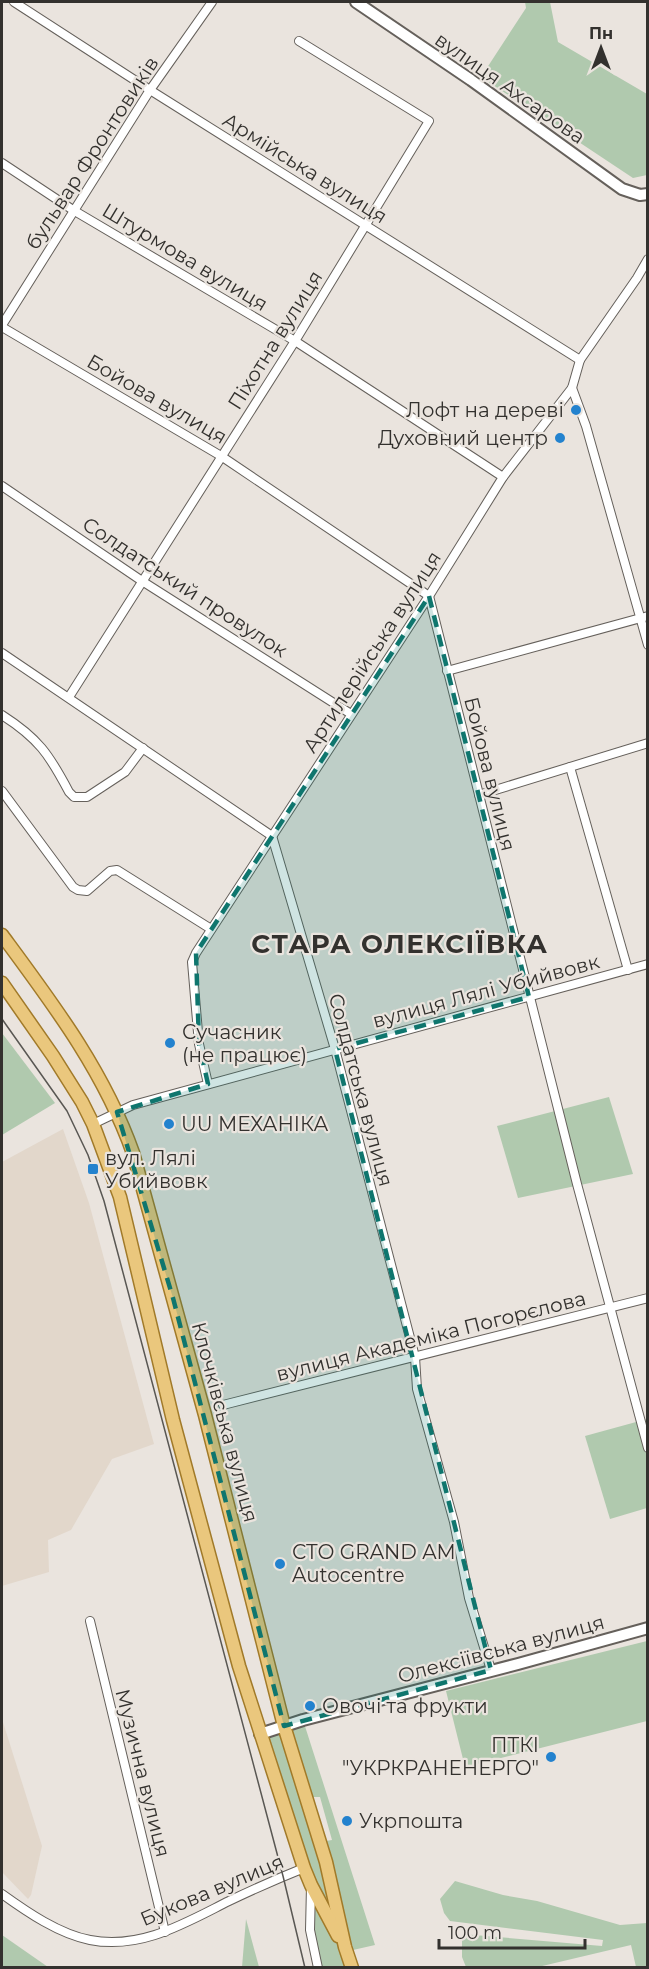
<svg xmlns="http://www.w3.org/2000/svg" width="649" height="1969" viewBox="0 0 649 1969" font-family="Montserrat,sans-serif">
	<rect width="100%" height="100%" fill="#eae4de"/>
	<g fill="#e2d7cb">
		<polygon points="63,1129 89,1203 154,1444 112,1459 71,1530 48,1540 49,1572 2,1586 2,1162"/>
		<polygon points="2,1719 42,1846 31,1895 28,1899 2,1872"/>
	</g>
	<g fill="#b0c9ae" fill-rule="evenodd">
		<polygon points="525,2 550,2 558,42 647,94 647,175 633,178 481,77 526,8"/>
		<polygon points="2,1033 55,1103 2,1135"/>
		<polygon points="609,1097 633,1174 518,1198 497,1126"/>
		<polygon points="647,1419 647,1508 610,1519 585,1436"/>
		<polygon points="647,1641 647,1721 465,1767 446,1691"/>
		<path d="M303,1720l72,225 -22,5 -23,-75 22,92h-32l-16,-99 -44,-134zM306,1797h14l12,43 -12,2z"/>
		<polygon points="455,1881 503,1895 537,1901 620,1925 647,1923 647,1967 636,1967 631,1945 538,1967 466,1967 462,1957 462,1934 602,1946 603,1940 450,1921 444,1913 440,1899"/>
		<polygon points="246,1919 259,1967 242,1967"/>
		<polygon points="2,1935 48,1967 2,1967"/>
	</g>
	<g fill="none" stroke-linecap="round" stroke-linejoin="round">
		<defs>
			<g id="street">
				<polyline points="14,2 150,90 580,360"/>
				<polyline points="2,163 73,210 295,341 503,477"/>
				<polyline points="2,325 150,90 212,2"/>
				<polyline points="2,327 221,456 429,596 577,1184 648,1448"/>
				<polyline points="572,388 586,426 648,645"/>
				<polyline points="2,486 142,581 351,714"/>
				<polyline points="2,653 272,836 335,1049 415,1357 417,1389 454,1522 469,1598 491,1670"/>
				<polyline points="447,671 648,616"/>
				<polyline points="69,697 295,341 429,121 299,41"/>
				<path d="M2,715c36,23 47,39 67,77l5,5h13l38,-25 18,-24"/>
				<polyline points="570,767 628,970"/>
				<polyline points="2,791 73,887 78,890 87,891 110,871 117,870 211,929"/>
				<polyline points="479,795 648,743"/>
				<polyline points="208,1084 199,1044 192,962 196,953 429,596 503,477 572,388 580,360 637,278 648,259"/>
				<polyline points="93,1124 133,1105 648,964"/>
				<polyline points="223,1405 648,1298"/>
				<polyline points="90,1621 165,1932"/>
				<polyline points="311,1886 310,1930 318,1968"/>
				<path d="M2,1894c25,18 57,40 88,46 51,10 95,-17 139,-39 25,-12 50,-23 75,-33"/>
			</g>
			<g id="secondary">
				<polyline points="356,2 471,80 622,189 640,195 648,194"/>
				<polyline points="260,1734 303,1720 518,1664 648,1628"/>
			</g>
			<g id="primary">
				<path d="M2,935c51,69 102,136 131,218l72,262 79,311 42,136 19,85 7,21"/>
				<polyline points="2,983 53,1056 82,1102 93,1124 120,1197 173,1420 239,1666 304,1868 311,1885 338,1936"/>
			</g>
		</defs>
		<use href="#street" stroke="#65605b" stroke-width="10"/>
		<use href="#secondary" stroke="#65605b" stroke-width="14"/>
		<use href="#primary" stroke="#a17a29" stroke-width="15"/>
		<use href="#street" stroke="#fff" stroke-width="8"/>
		<use href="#secondary" stroke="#fff" stroke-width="10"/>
		<use href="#primary" stroke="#eac77d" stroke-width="12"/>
		<polyline stroke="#595753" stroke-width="1.5" points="2,1019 67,1111 88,1155 104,1201 283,1876 305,1968"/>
	</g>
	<path fill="#0f766e" fill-opacity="0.2" stroke="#0f766e" stroke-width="4.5" stroke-dasharray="12 8" stroke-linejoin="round" d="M429,596l100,401 -194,52 156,621 -207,56 -111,-428 -56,-186 91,-28 -9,-40 -3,-91z"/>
	<g fill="#2382ce" stroke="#eae4de" stroke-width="2">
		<circle cx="576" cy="410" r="6"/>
		<circle cx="560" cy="438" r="6"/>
		<circle cx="170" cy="1043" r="6"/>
		<circle cx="169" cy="1124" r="6"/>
		<rect x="87" y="1163" width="12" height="12" rx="3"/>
		<circle cx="280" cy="1564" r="6"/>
		<circle cx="310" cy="1706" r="6"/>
		<circle cx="551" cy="1757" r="6"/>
		<circle cx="347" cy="1821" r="6"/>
	</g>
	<g text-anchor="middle" stroke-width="4.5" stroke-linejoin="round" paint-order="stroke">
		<g font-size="20" fill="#33312e" stroke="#eae4de">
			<text transform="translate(510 88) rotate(35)" y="7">вулиця Ахсарова</text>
			<text transform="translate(92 153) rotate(-57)" y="7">бульвар Фронтовиків</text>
			<text transform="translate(305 168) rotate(32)" y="7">Армійська вулиця</text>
			<text transform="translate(185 257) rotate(31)" y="7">Штурмова вулиця</text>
			<text transform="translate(275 340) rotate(-58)" y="7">Піхотна вулиця</text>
			<text transform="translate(157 399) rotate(30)" y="7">Бойова вулиця</text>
			<text transform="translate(185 587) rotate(33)" y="7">Солдатський провулок</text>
			<text transform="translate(372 652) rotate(-57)" y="7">Артилерійська вулиця</text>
			<text transform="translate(490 774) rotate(76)" y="7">Бойова вулиця</text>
			<text transform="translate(486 991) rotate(-15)" y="7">вулиця Лялі Убийвовк</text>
			<text transform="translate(361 1090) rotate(75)" y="7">Солдатська вулиця</text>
			<text transform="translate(431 1336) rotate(-14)" y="7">вулиця Академіка Погорєлова</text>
			<text transform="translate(225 1422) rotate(75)" y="7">Клочківська вулиця</text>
			<text transform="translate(501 1649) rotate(-15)" y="7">Олексіївська вулиця</text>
			<text transform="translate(143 1773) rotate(76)" y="7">Музична вулиця</text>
			<text transform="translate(212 1890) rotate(-23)" y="7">Букова вулиця</text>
		</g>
		<g font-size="20" fill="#33312e" stroke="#eae4de" text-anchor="start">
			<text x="564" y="417" text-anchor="end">Лофт на дереві</text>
			<text x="548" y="445" text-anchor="end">Духовний центр</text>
			<text x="182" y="1039">Сучасник<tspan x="182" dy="23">(не працює)</tspan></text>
			<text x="181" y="1131">UU МЕХАНІКА</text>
			<text x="105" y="1165">вул. Лялі<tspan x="105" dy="23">Убийвовк</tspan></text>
			<text x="292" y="1559">СТО GRAND AM<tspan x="292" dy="23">Autocentre</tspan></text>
			<text x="322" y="1713">Овочі та фрукти</text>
			<text x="539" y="1752" text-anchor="end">ПТКІ<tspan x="539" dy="23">"УКРКРАНЕНЕРГО"</tspan></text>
			<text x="359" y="1828">Укрпошта</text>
		</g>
		<g font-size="26" font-weight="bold" letter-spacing="1.5" fill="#33312e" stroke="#eae4de">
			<text x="400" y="953">СТАРА ОЛЕКСІЇВКА</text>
		</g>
	</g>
	<rect width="649" height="1969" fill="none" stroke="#33312e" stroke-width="6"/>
	<g transform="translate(601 48)" stroke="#eae4de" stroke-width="4.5" paint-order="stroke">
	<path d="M0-4.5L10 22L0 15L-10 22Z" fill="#33312e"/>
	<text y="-9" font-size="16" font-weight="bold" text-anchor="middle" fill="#33312e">Пн</text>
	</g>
	<path d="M439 1939v9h146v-9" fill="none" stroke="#33312e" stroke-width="3"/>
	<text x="448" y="1939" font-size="18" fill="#33312e" stroke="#eae4de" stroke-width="4.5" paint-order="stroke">100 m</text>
</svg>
